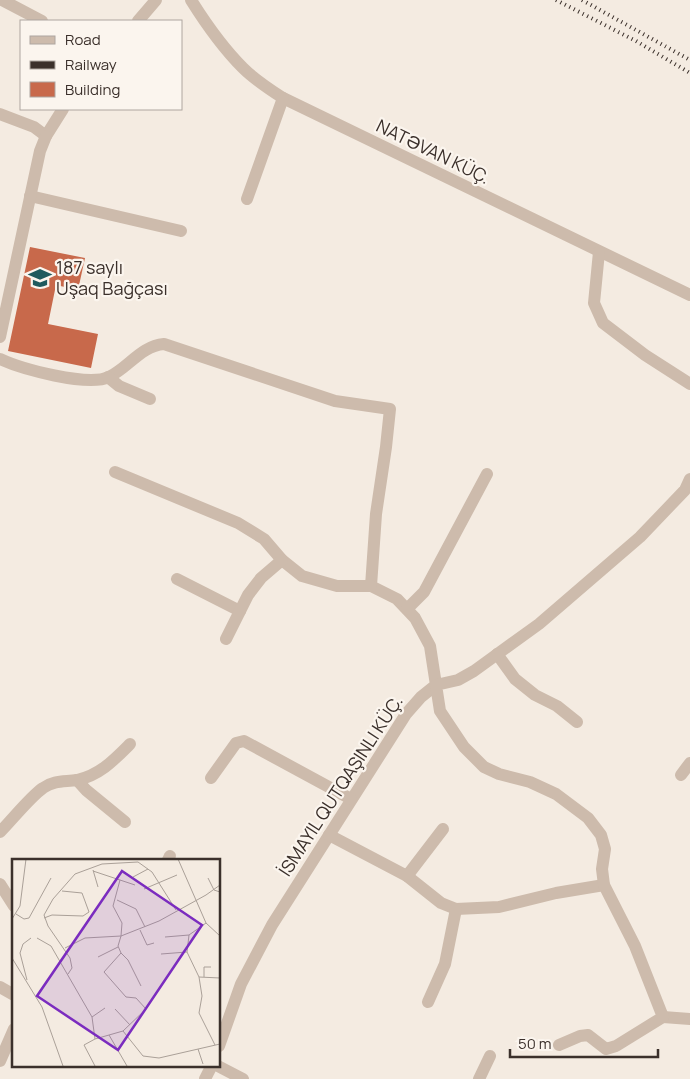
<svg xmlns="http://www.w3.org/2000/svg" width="690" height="1079" viewBox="0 0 690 1079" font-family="Manrope,sans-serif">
	<rect width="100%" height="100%" fill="#f4ebe1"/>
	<polygon fill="#c8694b" points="30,247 85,258 78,290 56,285 48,324 98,334 91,368 8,351"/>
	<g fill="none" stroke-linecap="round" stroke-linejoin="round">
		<g stroke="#cdbbac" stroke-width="12">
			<polyline points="2,0 42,21"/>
			<path d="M191,0c15,24 32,48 52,68 12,12 26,21 40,30l407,197"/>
			<polyline points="138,21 156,0"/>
			<polyline points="0,114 34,127 46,136 63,109"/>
			<polyline points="30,196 181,231"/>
			<polyline points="247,199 283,98"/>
			<polyline points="599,252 594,303 603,323 645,355 690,384"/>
			<polyline points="0,337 40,151 46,136"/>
			<path d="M0,359c21,10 88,28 109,18 20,-10 32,-31 55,-33l171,57 55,8 -4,38 -10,67 -5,72 26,13 18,19 15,28 6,39 -15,12 -15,17 -134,211 -31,59 -22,62"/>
			<polyline points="108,377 119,386 150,399"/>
			<polyline points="115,472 238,523 264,539 282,560 302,576 337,586 371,586"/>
			<polyline points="177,579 240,611"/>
			<polyline points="407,609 424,592 487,474"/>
			<polyline points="226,639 248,595 261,578 282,560"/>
			<polyline points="497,654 515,679 535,695 557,706 577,722"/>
			<polyline points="681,775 690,763"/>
			<polyline points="211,778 236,743 244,741 351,799"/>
			<polyline points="77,780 86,790 125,822"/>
			<path d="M0,832c12,-12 30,-35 43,-44 11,-8 22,-6 34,-8 23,-5 37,-20 53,-36"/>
			<polyline points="329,835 407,876 441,903 456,909 499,907 556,893 604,885"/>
			<polyline points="168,860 170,856"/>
			<polyline points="407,876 443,829"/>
			<polyline points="0,884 14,906"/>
			<polyline points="0,987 14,995"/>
			<polyline points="428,1002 445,964 456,909"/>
			<polyline points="663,1017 690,1019"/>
			<polyline points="559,1045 580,1036 588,1035 606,1049 616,1046 663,1017 635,946 604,885 602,869 605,849 601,835 588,818 556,794 530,782 499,774 484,767 464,747 440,711 436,685 458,680 474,671 539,624 640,537 685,490 690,479"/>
			<polyline points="0,1061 14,1029"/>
			<polyline points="216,1065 243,1079"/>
			<polyline points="205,1079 212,1065"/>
			<polyline points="479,1079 490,1056"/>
		</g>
		<g stroke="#3b302b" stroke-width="4" stroke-dasharray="1 4" stroke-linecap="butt">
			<polyline points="556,0 636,41 690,73"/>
			<polyline points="582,0 690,60"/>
		</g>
	</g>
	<defs>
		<symbol id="school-bare" viewBox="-9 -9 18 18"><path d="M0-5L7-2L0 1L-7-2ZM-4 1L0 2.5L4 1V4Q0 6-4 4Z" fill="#1f5a5e" stroke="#fbf5ee" stroke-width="2.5" paint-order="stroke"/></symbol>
	</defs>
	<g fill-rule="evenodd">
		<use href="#school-bare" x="24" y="262" width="32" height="32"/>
	</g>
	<g text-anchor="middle" stroke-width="4.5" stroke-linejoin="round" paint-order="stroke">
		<g font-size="18" fill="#3b302b" stroke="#fbf5ee">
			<text transform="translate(433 152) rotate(26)" y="6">NATƏVAN KÜÇ.</text>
			<text transform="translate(341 786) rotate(-57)" y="6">İSMAYIL QUTQAŞINLI KÜÇ.</text>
		</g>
		<g font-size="18" fill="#3b302b" stroke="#fbf5ee" text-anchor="start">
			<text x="56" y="274">187 saylı<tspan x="56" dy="21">Uşaq Bağçası</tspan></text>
		</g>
	</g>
	<g transform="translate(12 859)">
		<rect width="208" height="208" fill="#f4ebe1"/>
		<path fill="none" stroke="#aaa098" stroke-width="1" d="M166,0l28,64 14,13M81,11l5,17M81,12l27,9M121,18l15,-8M196,19l6,12 6,2M132,30l33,-14M105,41l19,9 9,18M4,55l8,5 5,-1 22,-40M32,59l8,-3 31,1 6,-4 -7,-19 -20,-2M0,60l8,-13 6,-47M194,64l-17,12 -2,17 12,25 3,19 -3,17 16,32M128,71l7,15 7,-2M153,78l24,-2M25,79l14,8 41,71 3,22 -11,6 11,21M53,89l20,-10 36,-2 1,-13 -9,-17 7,-26 15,5M109,94l7,7 13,26M149,95l26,-2M86,98l20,-10M0,99l30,49 21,59M56,115l4,-6 -2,-10 -22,-32 -4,-11 9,-16 22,-25 27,-10 36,-2 14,10 24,38M187,118l21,1M192,118v-10h7M15,121l-7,-27 3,-9 8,-6M103,150l15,16M80,158l13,-9M111,172l23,-22 -10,-11 -10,-1 -22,-25 17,-19 -3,-7 3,-10 38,-15 47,-26 14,-10M97,176l18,31M83,180l28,-8 20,25 16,2 61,-14M186,190l5,15"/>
		<path fill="#7b2cbf" fill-opacity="0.15" stroke="#7b2cbf" stroke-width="2.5" d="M110,12l80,54 -84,125 -81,-54z"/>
		<rect width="208" height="208" fill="none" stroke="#3b302b" stroke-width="2.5"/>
	</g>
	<rect x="20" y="20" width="162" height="90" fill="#fbf5ee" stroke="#aea6a0"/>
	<rect x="30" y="36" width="25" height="8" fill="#cdbbac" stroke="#aea6a0"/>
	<text x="65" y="45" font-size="15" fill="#3b302b">Road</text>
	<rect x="30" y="61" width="25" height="8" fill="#3b302b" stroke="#aea6a0"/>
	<text x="65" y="70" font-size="15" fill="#3b302b">Railway</text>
	<rect x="30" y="82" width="25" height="15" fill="#c8694b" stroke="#aea6a0"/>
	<text x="65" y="95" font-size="15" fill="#3b302b">Building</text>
	<path d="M510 1049v8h148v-8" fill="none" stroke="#3b302b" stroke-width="2.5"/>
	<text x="518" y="1049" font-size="15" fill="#3b302b" stroke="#fbf5ee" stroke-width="4" paint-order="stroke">50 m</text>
</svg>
